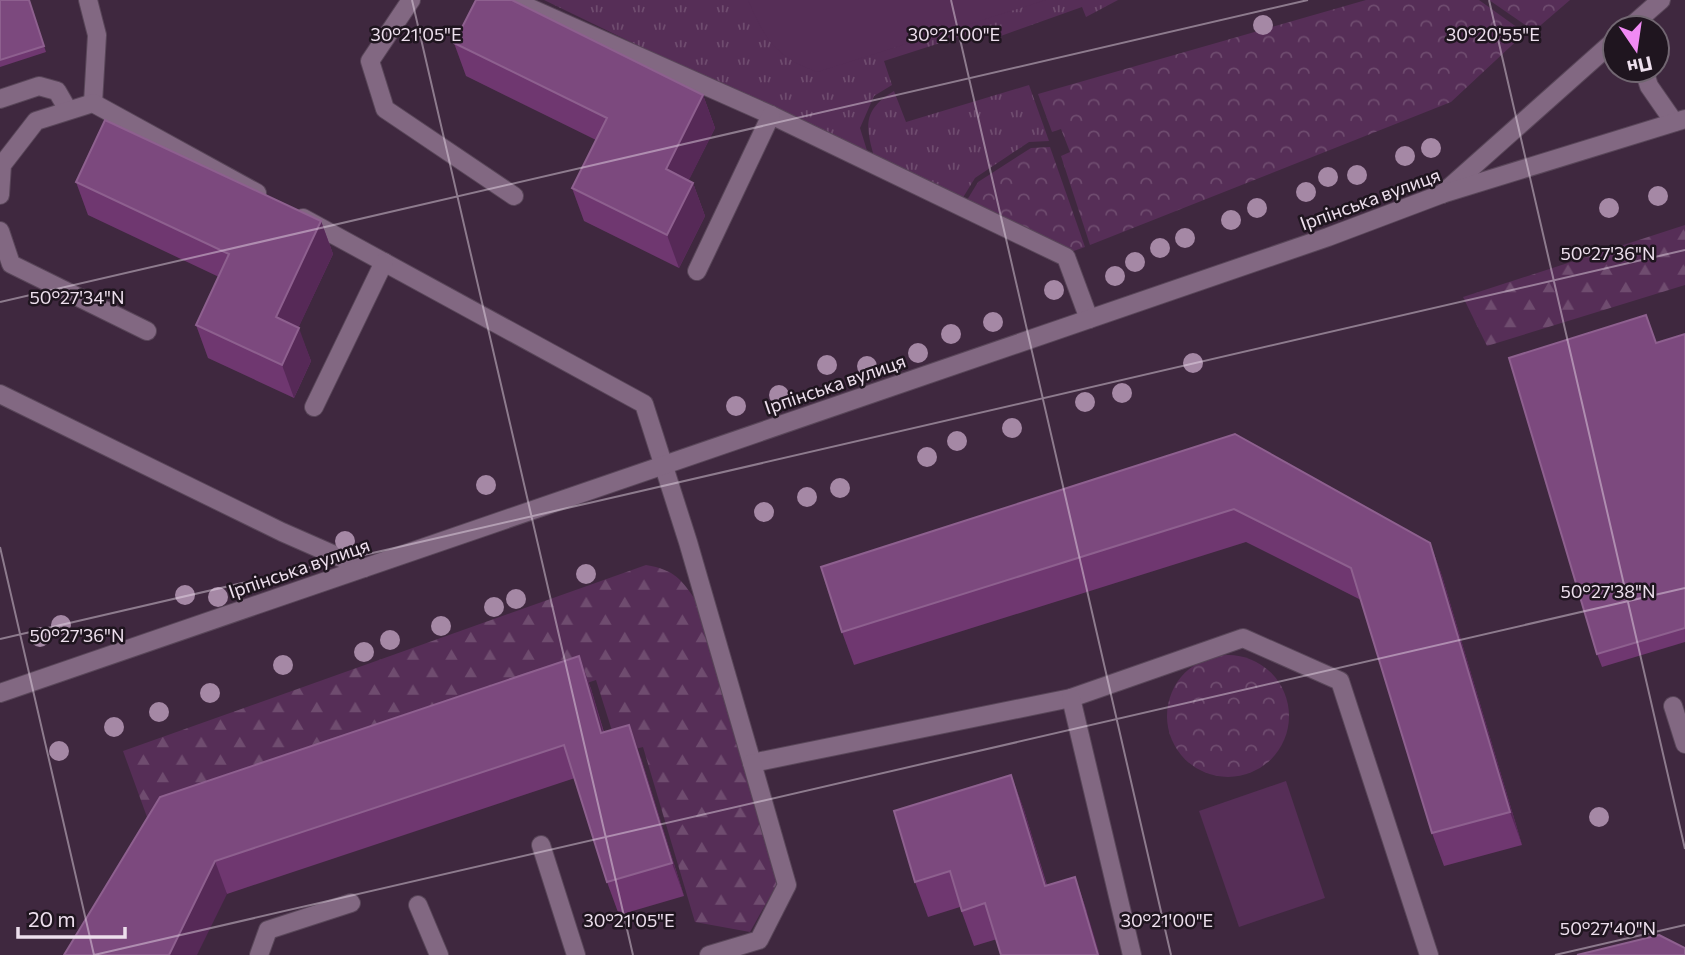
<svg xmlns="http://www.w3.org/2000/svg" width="1685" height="955" viewBox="0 0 1685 955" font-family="Commissioner,sans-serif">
	<defs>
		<pattern id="grass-tufts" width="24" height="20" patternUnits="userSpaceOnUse" patternTransform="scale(1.75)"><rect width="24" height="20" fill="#562e57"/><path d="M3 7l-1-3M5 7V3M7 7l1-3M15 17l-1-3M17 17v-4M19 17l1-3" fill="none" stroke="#6f4c6f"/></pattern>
		<pattern id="forest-firs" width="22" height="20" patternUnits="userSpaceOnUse" patternTransform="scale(1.75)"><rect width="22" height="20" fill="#562e57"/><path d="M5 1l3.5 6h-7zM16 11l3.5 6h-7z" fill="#6f4c6f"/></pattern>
		<pattern id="park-crowns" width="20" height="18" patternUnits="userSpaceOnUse" patternTransform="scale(1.75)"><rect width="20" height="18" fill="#562e57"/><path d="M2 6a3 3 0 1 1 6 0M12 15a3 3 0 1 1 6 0" fill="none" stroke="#6f4c6f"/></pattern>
	</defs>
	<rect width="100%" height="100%" fill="#3f283f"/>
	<g fill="url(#grass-tufts)">
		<polygon points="544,0 1118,0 1086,17 1082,7 998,37 993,26 884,61 892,85 874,96 860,128 869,157"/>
		<path d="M1029,85l20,56 -20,1 -54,36 -16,26 -83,-40c-9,-34 -17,-52 18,-73l12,31z"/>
	</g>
	<g fill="url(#forest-firs)">
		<polygon points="1685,225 1685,285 1487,346 1463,297"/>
		<path d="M646,565c29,5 35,14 51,37l80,282 -27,48 -55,-10 -52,-175 -24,6 -23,-73 -445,148 -28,-77z"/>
	</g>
	<g fill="url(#park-crowns)">
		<polygon points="1366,0 1479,0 1525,33 1451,102 1090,245 1061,156 1070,152 1061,129 1052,132 1038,94"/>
		<polygon points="1489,0 1570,0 1534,31"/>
		<polygon points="1050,147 1085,247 1065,254 964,205 978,182 1031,148"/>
		<circle cx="1228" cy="716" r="61"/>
	</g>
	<g fill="#562e57">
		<path d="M748,0h298l-229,72c-42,-15 -52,-33 -69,-72z"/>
		<polygon points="1286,781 1325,898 1239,927 1199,811"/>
	</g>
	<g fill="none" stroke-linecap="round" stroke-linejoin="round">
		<defs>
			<g id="service">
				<polyline points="88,0 97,35 93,103"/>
				<polyline points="411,0 370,61 385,109 514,196"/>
				<polyline points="512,0 771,115 1066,257 1089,319"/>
				<polyline points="1629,28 1661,0"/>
				<polyline points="1644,70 1649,86 1674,122"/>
				<polyline points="0,99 39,86 57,91 68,110"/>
				<polyline points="1442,194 1615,40"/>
				<polyline points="0,195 2,165 36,121 93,103 257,193"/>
				<polyline points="303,218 644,404 688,542 752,763 1071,698 1243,638 1340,681 1429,955"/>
				<polyline points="0,231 11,264 147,331"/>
				<polyline points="697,271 771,115"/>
				<polyline points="0,394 282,532 364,568"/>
				<polyline points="314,407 384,262"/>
				<polyline points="1071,698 1132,955"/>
				<polyline points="1673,706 1685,744"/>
				<polyline points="541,845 576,955"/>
				<polyline points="418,905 439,955"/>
				<polyline points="259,955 268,930 351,903"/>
				<polyline points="709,955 759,940 787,885 752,763"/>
			</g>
			<polyline id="tertiary" points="0,693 1328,237 1442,194 1685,119"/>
		</defs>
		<use href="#service" stroke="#594659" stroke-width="20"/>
		<use href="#tertiary" stroke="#594659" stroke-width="20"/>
		<use href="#service" stroke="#826882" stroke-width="18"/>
		<use href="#tertiary" stroke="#826882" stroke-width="18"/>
	</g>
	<g fill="#a588a5">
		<circle cx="1263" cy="25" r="10"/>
		<circle cx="1431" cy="148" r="10"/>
		<circle cx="1405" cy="156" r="10"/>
		<circle cx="1357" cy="175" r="10"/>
		<circle cx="1328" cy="177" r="10"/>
		<circle cx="1306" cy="192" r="10"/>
		<circle cx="1658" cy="196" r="10"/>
		<circle cx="1257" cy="208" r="10"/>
		<circle cx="1609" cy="208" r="10"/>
		<circle cx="1231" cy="220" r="10"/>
		<circle cx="1185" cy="238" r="10"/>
		<circle cx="1160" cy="248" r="10"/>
		<circle cx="1135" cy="262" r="10"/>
		<circle cx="1115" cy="276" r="10"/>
		<circle cx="1054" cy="290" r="10"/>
		<circle cx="993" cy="322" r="10"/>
		<circle cx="951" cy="334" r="10"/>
		<circle cx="918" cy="353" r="10"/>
		<circle cx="1193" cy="363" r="10"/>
		<circle cx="827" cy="365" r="10"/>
		<circle cx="867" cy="366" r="10"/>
		<circle cx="1122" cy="393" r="10"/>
		<circle cx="779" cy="395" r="10"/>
		<circle cx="1085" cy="402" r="10"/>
		<circle cx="736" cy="406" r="10"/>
		<circle cx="1012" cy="428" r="10"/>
		<circle cx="957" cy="441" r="10"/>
		<circle cx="927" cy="457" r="10"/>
		<circle cx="486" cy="485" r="10"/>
		<circle cx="840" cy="488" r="10"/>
		<circle cx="807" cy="497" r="10"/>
		<circle cx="764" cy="512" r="10"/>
		<circle cx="345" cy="541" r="10"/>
		<circle cx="586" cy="574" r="10"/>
		<circle cx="185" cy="595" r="10"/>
		<circle cx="218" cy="597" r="10"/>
		<circle cx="516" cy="599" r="10"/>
		<circle cx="494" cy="607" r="10"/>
		<circle cx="61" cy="625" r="10"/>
		<circle cx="441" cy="626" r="10"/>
		<circle cx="40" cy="637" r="10"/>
		<circle cx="390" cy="640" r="10"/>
		<circle cx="364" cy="652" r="10"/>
		<circle cx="283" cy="665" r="10"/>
		<circle cx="210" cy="693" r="10"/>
		<circle cx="159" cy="712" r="10"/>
		<circle cx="114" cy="727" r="10"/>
		<circle cx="59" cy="751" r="10"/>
		<circle cx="1599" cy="817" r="10"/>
	</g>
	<g fill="#6f3770">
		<polygon points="0,0 29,0 46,52 0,67"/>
		<polygon points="454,43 703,95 715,128 688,181 693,183 705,216 679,268 584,221 572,188 596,140 466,76"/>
		<polygon points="76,182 321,221 333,254 298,328 311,361 294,398 208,358 196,325 219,277 88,215"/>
		<polygon points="1685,334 1685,642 1602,667 1597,654 1656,343"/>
		<polygon points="1235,434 1430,543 1442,576 1522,845 1444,866 1432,833 1361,600 1246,542 854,665 842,632"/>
		<polygon points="579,656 591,689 604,732 641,758 684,896 619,915 607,882 575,778 227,894 160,797"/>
		<polygon points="1011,775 1024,810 1047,885 1075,877 1087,912 974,946 960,907 928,917 915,882"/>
	</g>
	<g fill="#562957">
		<polygon points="703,95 715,128 678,202 666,169"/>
		<polygon points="693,183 705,216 679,268 667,235"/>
		<polygon points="321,221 333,254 288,350 276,317"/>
		<polygon points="299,328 311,361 294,398 282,365"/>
		<polygon points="1430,543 1442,576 1522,845 1510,812"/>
		<polygon points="579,656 591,689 613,766 601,733"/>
		<polygon points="629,725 641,758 684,896 672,863"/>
		<polygon points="1011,775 1024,810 1057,921 1045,886"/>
		<polygon points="215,861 227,894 197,955 169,955"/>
		<polygon points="1075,877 1087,912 1100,955 1098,955"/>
	</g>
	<g fill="#7c497e" stroke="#8e608f" stroke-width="2">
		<polygon points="0,0 29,0 44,46 0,60"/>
		<polygon points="476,0 512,0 703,95 666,169 693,183 667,235 572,188 607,118 454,43"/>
		<polygon points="105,120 321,221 276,317 299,328 282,365 196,325 229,254 76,182"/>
		<polygon points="1646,315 1656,343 1685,334 1685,628 1597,654 1509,358"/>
		<polygon points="1235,434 1430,543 1510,812 1432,833 1351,568 1234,509 842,632 821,567"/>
		<polygon points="579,656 601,733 629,725 672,863 607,882 564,745 215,861 169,955 64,955 160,797"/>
		<polygon points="1011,775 1045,886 1075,877 1098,955 1001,955 985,903 962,911 950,871 915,882 894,811"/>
		<polygon points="1659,935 1685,948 1685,955 1577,955"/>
	</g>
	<path fill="none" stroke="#eddfed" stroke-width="2" stroke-opacity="0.45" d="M412,0l221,955M951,0l220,955M1489,0l196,849M0,302l1308,-302M0,547l94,408M0,639l1685,-389M94,955l1591,-367M1555,955l130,-30"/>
	<g text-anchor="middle" stroke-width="5" stroke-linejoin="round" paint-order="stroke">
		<g font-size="19" fill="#eddfed" stroke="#1f151f">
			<text transform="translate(1370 199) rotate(-20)" y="7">Ірпінська вулиця</text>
			<text transform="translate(835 384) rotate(-19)" y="7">Ірпінська вулиця</text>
			<text transform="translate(299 568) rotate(-19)" y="7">Ірпінська вулиця</text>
		</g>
	</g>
	<g font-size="18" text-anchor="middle" fill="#eddfed" stroke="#1f151f" stroke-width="5" stroke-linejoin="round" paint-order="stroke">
		<text x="416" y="41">30°21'05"E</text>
		<text x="954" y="41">30°21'00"E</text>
		<text x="1493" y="41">30°20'55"E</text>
		<text x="1608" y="260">50°27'36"N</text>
		<text x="77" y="304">50°27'34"N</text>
		<text x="1608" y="598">50°27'38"N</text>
		<text x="77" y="642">50°27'36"N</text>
		<text x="629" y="927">30°21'05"E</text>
		<text x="1167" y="927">30°21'00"E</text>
		<text x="1608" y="935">50°27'40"N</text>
	</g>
	<g transform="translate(1636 49) rotate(167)"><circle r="33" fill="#1f151f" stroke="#716671" stroke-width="2"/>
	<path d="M0-5L12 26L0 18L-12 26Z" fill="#f18af4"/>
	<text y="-10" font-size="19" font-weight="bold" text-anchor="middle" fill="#eddfed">Пн</text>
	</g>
	<path d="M18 927v10h107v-10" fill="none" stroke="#eddfed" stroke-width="3.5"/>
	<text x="28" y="927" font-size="21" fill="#eddfed" stroke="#1f151f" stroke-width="5" paint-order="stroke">20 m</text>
</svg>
